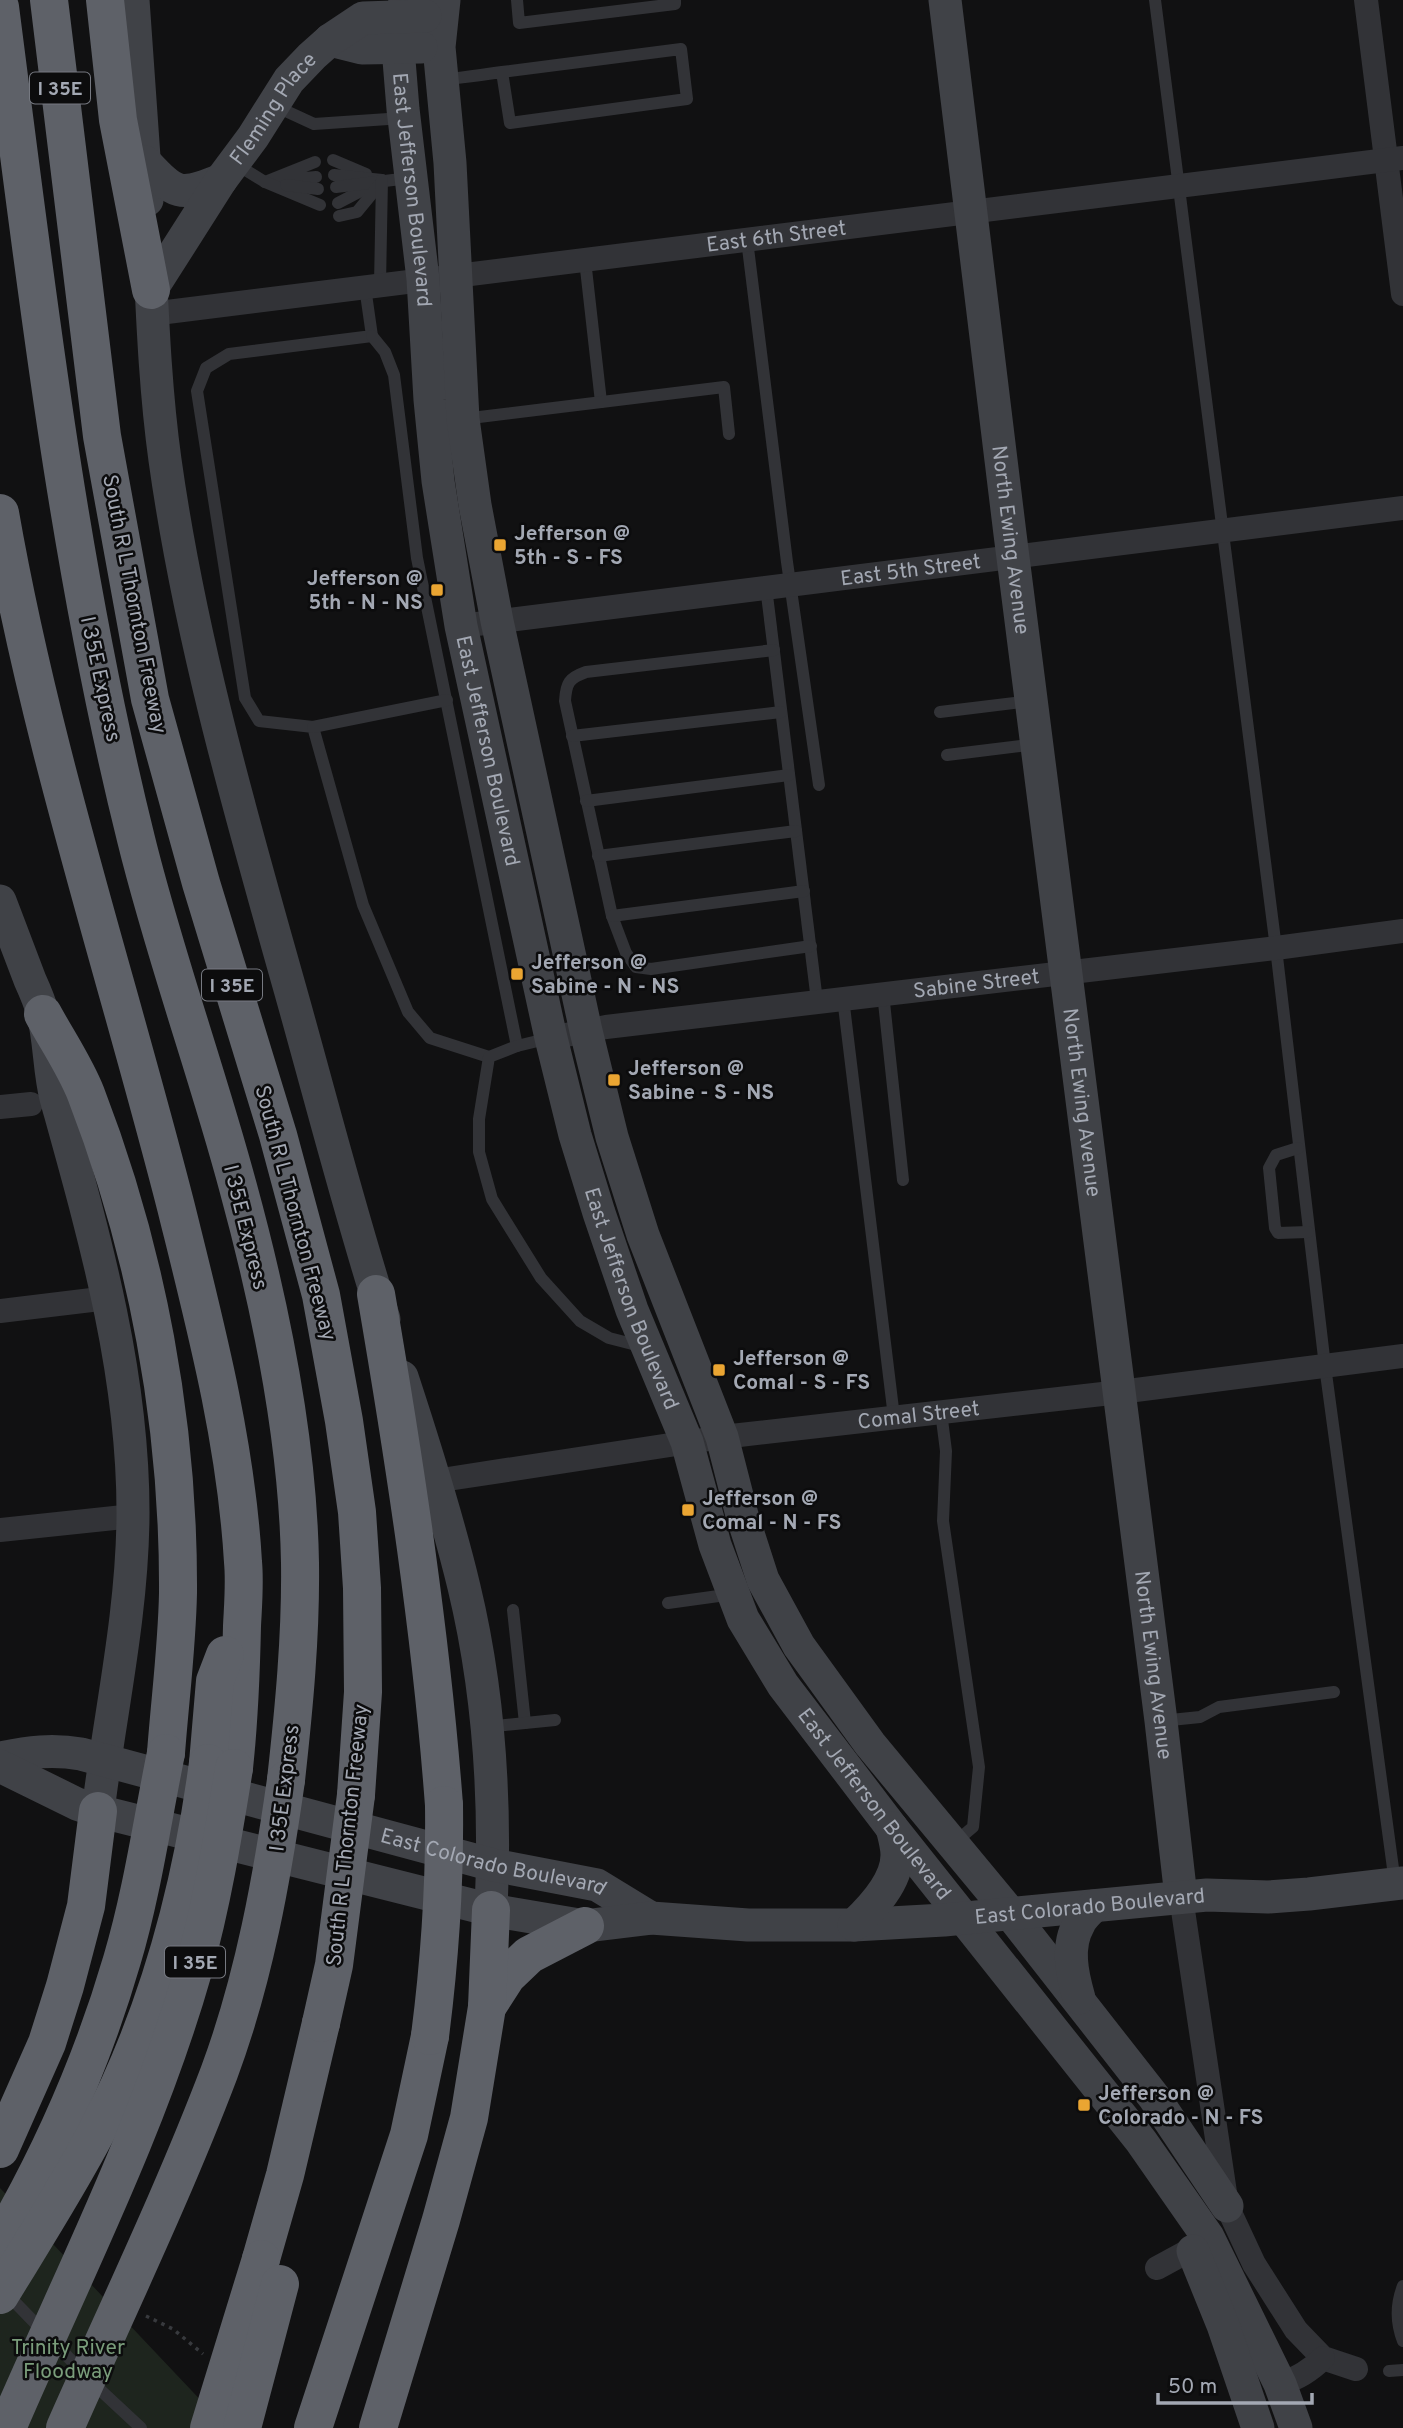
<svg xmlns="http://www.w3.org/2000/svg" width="1403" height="2428" viewBox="0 0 1403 2428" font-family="Overpass,sans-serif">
	<rect width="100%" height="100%" fill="#111112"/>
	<polygon fill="#1e251e" points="0,2188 209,2409 232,2428 0,2428"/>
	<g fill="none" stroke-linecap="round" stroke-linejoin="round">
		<polyline stroke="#383a3e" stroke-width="3.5" stroke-dasharray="3.5 5" stroke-linecap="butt" points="146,2316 173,2329 203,2354"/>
		<g stroke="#323337" stroke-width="12">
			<polyline points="517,0 519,23 675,4 675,0"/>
			<polyline points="1155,0 1276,948 1325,1366 1395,1883"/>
			<path d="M443,80c20,-3 40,-5 59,-8l179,-23 6,50 -177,24 -8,-51"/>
			<polyline points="275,106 314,124 403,118"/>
			<polyline points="333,160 366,174"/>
			<polyline points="315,162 265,182 316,177"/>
			<polyline points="234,163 265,182 320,205"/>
			<polyline points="334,175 382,180 338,203"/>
			<polyline points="286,185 318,189"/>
			<polyline points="336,187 409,178"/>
			<polyline points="339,216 357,212 380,184"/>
			<polyline points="747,240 787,562 819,785"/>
			<polyline points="585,260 601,402"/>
			<polyline points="380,284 382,180"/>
			<polyline points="365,287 372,336 229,354 206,368 197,391 245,698 259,721 313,727 363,905 408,1012 430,1038 489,1057"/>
			<polyline points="372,336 385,352 394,375 417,558 517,1046"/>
			<polyline points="463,419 724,387 729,434"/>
			<polyline points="766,587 817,1001"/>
			<path d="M774,650l-188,22c-17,6 -20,11 -21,29l47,215 14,37 10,14 15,2 160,-23"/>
			<polyline points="940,712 1031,701"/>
			<polyline points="313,727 447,700"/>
			<polyline points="572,736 781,712"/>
			<polyline points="947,755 1037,744"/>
			<polyline points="586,801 789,775"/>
			<polyline points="598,856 796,831"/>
			<polyline points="612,916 804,891"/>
			<polyline points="883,993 903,1180"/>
			<polyline points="843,998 894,1417"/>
			<polyline points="550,1038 517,1046 489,1057 479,1119 479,1152 492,1199 541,1278 580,1321 609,1338 644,1347"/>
			<polyline points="1298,1148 1276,1155 1269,1168 1275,1228 1278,1233 1308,1232"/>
			<polyline points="941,1412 946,1451 943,1521 979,1767 973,1827 953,1844"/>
			<polyline points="668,1603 733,1594"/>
			<polyline points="513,1610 525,1723"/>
			<polyline points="1161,1721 1200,1717 1219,1707 1334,1692"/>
			<polyline points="486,1727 555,1720"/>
			<path d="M1403,2286c-7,18 -7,37 0,55"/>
			<polyline points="5,2292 97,2387 141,2428"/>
			<polyline points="1389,2371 1403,2370"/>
		</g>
		<g stroke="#323337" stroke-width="24">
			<polyline points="1366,0 1403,294"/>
			<path id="s1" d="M151,314l1252,-156"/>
			<path id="s2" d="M461,626l942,-118"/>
			<path id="s3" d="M551,1038l55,-11 670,-79 127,-17"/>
			<polyline points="0,1107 31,1104"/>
			<polyline points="0,1311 108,1298"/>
			<path id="s4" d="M435,1481l287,-44 398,-45 283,-36"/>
			<polyline points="0,1530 133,1516"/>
			<polyline points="1181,1897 1227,2206 1254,2264 1296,2330 1323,2358 1356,2369"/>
			<polyline points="1157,2268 1192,2249 1205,2239"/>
			<path d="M1280,2384c18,-6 30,-13 43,-26"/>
		</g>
		<g stroke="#404247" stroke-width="33">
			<polyline points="133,0 147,200"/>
			<path id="s5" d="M405,0l-7,48 5,61 20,170 7,121 8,81 23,145 90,412 24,97 24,78 33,97 55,132 28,103 28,74 40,66 109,143 249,313 67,96 72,147 16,44"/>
			<polyline points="444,0 439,47 450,163 463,419 475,505 497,621 586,1031 612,1137 643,1235 722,1437 742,1515 763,1580 799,1646 870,1744 1010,1913 1154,2097 1227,2206"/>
			<path id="s6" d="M945,0l65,534 151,1187 20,176"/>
			<polyline points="330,40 362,48 421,47"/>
			<path d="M145,162c31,33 34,35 76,18"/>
			<path d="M150,264c3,66 6,131 15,196 25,179 76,355 125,529 31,110 59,221 94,330"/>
			<path id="s7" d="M151,290l70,-110 32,-43 36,-57 23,-24 18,-16 33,-22 62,-2"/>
			<path d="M0,901c10,26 20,52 30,79 5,11 10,23 13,34 7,27 6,57 13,84 38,137 78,275 77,419 -1,100 -23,196 -35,294"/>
			<path d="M402,1377c23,70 45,139 62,210 25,104 32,216 27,323"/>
			<path id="s8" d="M0,1758c28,-6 53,-9 81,-4l412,111 104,20 54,33"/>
			<path id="s9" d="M0,1766l77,38 21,7 393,99 94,16 66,-8 97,7h106l90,-5 263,-25 61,2 41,-3 94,-11"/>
			<path d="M854,1925c18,-17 43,-43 43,-70 0,-9 -3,-19 -5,-27"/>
			<path d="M1079,1998c-7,-24 -13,-52 0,-74 3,-7 10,-13 15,-18"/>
			<polyline points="1193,2251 1223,2325 1258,2428"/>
		</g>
		<g stroke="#5e6168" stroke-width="38">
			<polyline points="49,0 102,436 150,699 201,883 278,1135 321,1295 344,1421 357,1512 362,1588 363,1692 356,1795"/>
			<polyline points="105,0 118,120 151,290"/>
			<path d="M0,7c36,279 68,559 136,832 29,118 71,232 102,348 32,117 60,255 62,376 1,72 -6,145 -14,217"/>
			<path d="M0,513c41,235 117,463 176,694 29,117 60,234 67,355 2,21 0,43 -1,64 -1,48 -3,95 -8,142"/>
			<path d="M43,1014c14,26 32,52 43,80 61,158 93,329 92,499 -1,53 -8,107 -12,160"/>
			<path d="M376,1294c29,170 55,339 68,511"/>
			<polyline points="208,1763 215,1681 225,1655"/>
			<polyline points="487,2007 507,1976 529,1955 585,1926"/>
			<polyline points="0,2149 47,2043 65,1986 86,1906 98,1811"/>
			<polyline points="261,2259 285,2175 321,2023"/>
			<polyline points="313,2428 409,2135 430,2036"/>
			<polyline points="378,2428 441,2220 469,2118 487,2007 491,1910"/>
		</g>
		<g stroke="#5e6168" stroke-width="38">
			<polyline points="321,2023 334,1965 356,1795"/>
			<path d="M430,2036c10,-78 15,-153 14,-231"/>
			<path d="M0,2242c52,-89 93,-183 122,-282 20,-67 30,-138 44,-207"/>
			<path d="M0,2295c33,-54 67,-107 97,-164 60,-115 94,-240 111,-368"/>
			<path d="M7,2428c65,-151 141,-299 186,-457 19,-67 30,-135 41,-203"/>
			<path d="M65,2428c52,-118 108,-234 154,-355 35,-94 53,-194 67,-293"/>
			<polyline points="209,2428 261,2259"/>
			<polyline points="242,2428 280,2284"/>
		</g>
	</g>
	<g fill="#eaa532" stroke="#0c0c0d" stroke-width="2.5">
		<rect x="493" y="538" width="14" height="14" rx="3.5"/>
		<rect x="430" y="583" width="14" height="14" rx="3.5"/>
		<rect x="510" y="967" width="14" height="14" rx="3.5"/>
		<rect x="607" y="1073" width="14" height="14" rx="3.5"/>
		<rect x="712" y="1363" width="14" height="14" rx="3.5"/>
		<rect x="681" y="1503" width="14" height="14" rx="3.5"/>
		<rect x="1077" y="2098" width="14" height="14" rx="3.5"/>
	</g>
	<g text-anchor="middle" stroke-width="5" stroke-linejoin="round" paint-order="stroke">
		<g fill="#0c0c0d" stroke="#767981" stroke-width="2">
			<rect x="30" y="72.5" width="60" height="31" rx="5"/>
			<rect x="202" y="969.5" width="60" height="31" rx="5"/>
			<rect x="165" y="1946.5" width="60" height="31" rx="5"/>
		</g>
		<g font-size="19" font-weight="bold" fill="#a3a8b3">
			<text x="60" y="95">I 35E</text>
			<text x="232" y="992">I 35E</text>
			<text x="195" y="1969">I 35E</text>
		</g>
		<g font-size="21" fill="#a3a8b3" stroke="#0c0c0d">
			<text dy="7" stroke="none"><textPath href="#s7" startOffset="219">Fleming Place</textPath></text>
			<text dy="7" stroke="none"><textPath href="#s5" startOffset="191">East Jefferson Boulevard</textPath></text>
			<text dy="7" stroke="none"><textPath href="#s1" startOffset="630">East 6th Street</textPath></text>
			<text dy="7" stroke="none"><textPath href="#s6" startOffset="544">North Ewing Avenue</textPath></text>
			<text dy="7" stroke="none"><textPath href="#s2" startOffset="453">East 5th Street</textPath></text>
			<text transform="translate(135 604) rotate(79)" y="7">South R L Thornton Freeway</text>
			<text transform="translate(101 679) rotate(78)" y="7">I 35E Express</text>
			<text dy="7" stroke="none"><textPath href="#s5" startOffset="758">East Jefferson Boulevard</textPath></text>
			<text dy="7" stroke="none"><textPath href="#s3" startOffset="429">Sabine Street</textPath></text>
			<text dy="7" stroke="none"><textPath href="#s6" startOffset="1111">North Ewing Avenue</textPath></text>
			<text transform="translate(296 1213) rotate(75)" y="7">South R L Thornton Freeway</text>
			<text transform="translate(246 1227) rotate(76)" y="7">I 35E Express</text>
			<text dy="7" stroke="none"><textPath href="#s5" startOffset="1325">East Jefferson Boulevard</textPath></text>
			<text dy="7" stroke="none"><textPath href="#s4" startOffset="488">Comal Street</textPath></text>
			<text dy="7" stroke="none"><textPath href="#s6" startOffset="1678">North Ewing Avenue</textPath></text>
			<text transform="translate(284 1788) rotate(-83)" y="7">I 35E Express</text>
			<text dy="7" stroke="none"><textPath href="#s5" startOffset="1892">East Jefferson Boulevard</textPath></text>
			<text transform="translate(347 1835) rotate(-84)" y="7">South R L Thornton Freeway</text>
			<text dy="7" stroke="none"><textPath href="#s8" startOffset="508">East Colorado Boulevard</textPath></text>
			<text dy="7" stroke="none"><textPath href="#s9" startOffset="1115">East Colorado Boulevard</textPath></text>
		</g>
		<g font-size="21" font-weight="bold" fill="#a3a8b3" stroke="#0c0c0d" text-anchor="start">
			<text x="514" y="540">Jefferson @<tspan x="514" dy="24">5th - S - FS</tspan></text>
			<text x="423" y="585" text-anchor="end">Jefferson @<tspan x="423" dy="24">5th - N - NS</tspan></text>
			<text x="531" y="969">Jefferson @<tspan x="531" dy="24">Sabine - N - NS</tspan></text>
			<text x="628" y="1075">Jefferson @<tspan x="628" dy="24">Sabine - S - NS</tspan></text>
			<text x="733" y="1365">Jefferson @<tspan x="733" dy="24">Comal - S - FS</tspan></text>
			<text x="702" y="1505">Jefferson @<tspan x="702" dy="24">Comal - N - FS</tspan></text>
			<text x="1098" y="2100">Jefferson @<tspan x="1098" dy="24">Colorado - N - FS</tspan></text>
		</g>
		<g font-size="21" fill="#7a9d7b" stroke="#0c0c0d">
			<text x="68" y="2354">Trinity River<tspan x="68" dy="24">Floodway</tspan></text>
		</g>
	</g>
	<path d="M1158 2393v10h154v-10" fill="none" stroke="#a3a8b3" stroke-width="3.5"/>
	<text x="1168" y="2393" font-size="21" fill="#a3a8b3" stroke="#0c0c0d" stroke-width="5" paint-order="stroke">50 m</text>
</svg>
